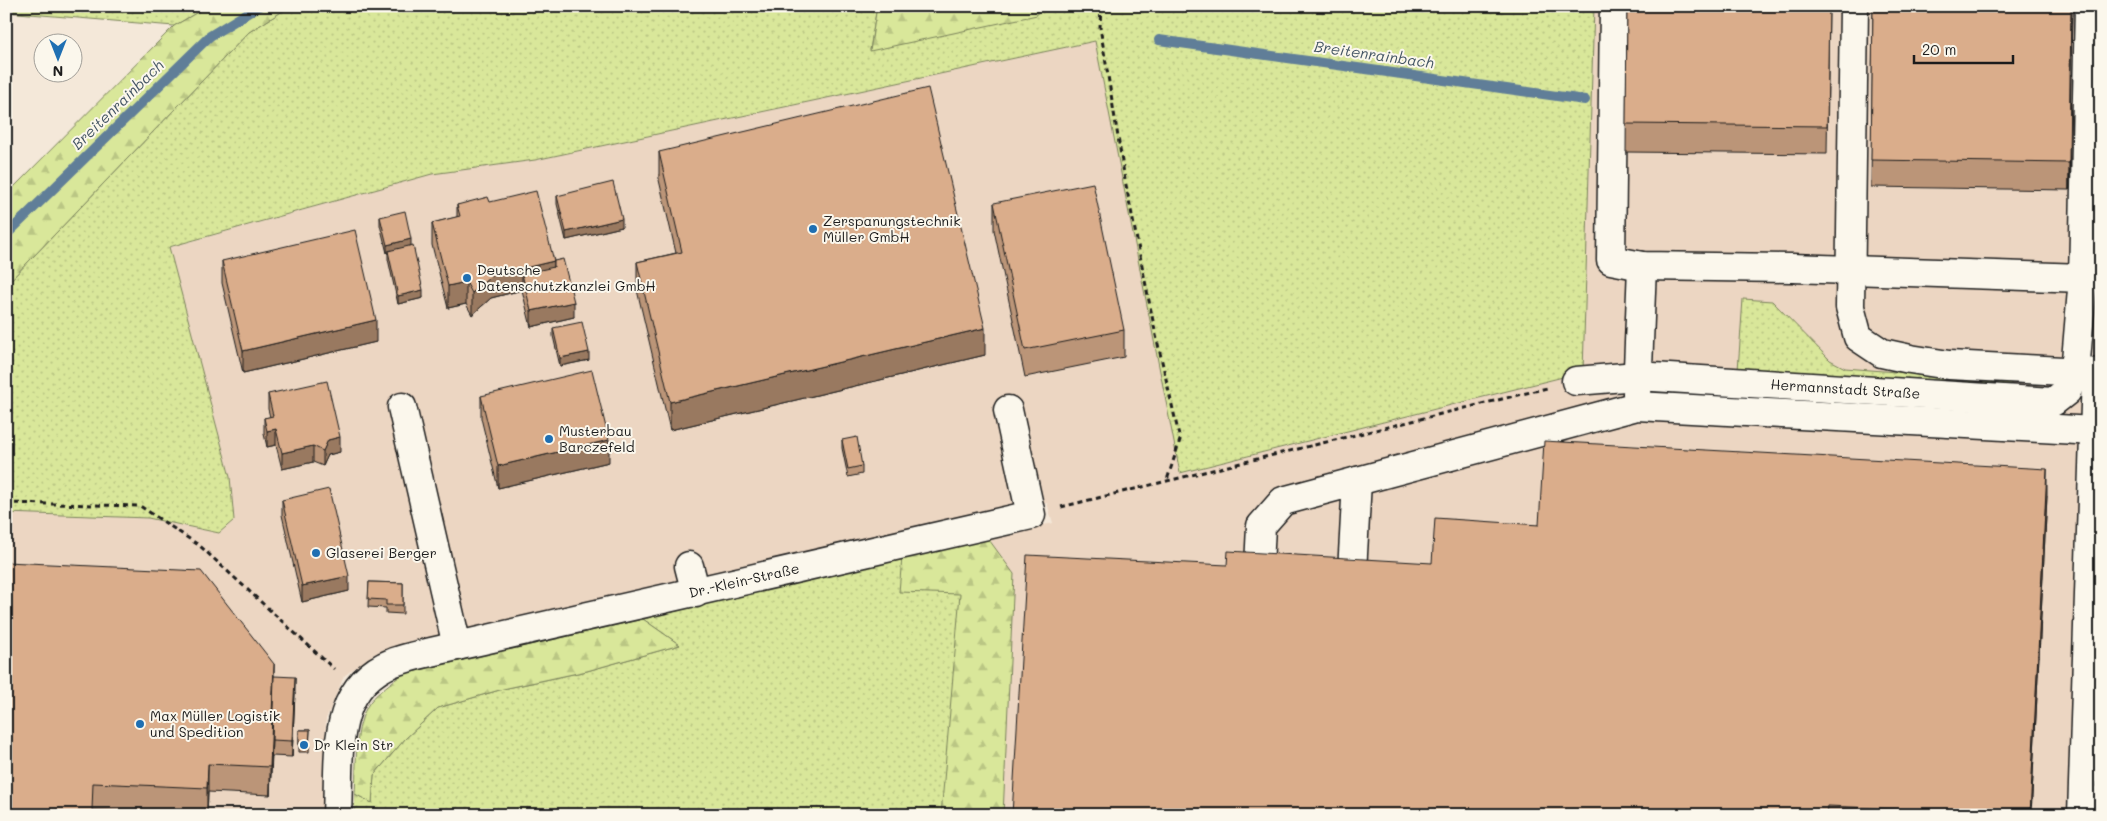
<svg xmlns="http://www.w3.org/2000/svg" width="2107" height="821" viewBox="0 0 2107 821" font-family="Mali,sans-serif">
	<defs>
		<pattern id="grass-dots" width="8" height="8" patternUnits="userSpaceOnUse" patternTransform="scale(1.25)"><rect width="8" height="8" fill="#d9e79a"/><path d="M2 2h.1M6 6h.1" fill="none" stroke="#bac684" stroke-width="1.8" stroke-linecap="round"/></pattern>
		<pattern id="forest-firs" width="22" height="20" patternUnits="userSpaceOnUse" patternTransform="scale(1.25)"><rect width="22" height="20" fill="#d9e79a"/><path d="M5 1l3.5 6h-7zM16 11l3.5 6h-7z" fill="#bac684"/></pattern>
	</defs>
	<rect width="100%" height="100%" fill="#f4e8d9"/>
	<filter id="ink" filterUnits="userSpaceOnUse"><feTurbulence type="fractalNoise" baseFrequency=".02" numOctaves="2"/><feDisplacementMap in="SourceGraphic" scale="10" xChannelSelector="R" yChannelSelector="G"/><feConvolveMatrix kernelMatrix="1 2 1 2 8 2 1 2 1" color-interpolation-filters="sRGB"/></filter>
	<g filter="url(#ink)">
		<polygon fill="#ecd6c2" points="1594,6 2101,6 2101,234 2092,359 2101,366 2101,815 966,815 987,537 1053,523 1047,503 374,654 344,676 326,719 322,815 6,815 6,513 148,518 219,533 234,520 230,477 168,248 432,174 535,160 1095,41 1181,473 1582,372"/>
		<g fill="url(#grass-dots)" stroke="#7a825b">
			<polygon points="6,6 208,6 174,26 6,12"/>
			<polygon points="291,6 877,6 870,50 1037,14 1037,6 1594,6 1583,372 1180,473 1095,41 535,160 432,174 169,247 230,477 234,520 219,533 148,518 6,513 6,285 249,32"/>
			<polygon points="1743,299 1772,301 1830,360 1845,368 2011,381 2011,391 1738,370"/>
			<polygon points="987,537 966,815 354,815 355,794 372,803 374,775 405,739 438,708 503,689 587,671 680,645 643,619"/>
		</g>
		<g fill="url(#forest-firs)" stroke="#7a825b">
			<polygon points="208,6 291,6 249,32 6,285 6,195 174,26"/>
			<polygon points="877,6 1037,6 1037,15 870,51"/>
			<polygon points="987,537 1014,574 1003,815 941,815 960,594 899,592 902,557"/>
			<path d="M643,619l37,26 -93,26 -84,18 -65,19 -33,31 -31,36 -2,28 -17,-9c2,-28 -2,-68 15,-92 9,-11 22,-20 33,-28z"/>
		</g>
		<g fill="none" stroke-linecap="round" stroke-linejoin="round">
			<g stroke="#607e98" stroke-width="10">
				<polyline points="1159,40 1585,100"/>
				<polyline points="6,235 210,36 259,6"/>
			</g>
			<defs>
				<g id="minor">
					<polyline points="1854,6 1850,307 1858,337 1882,353 1910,359 1949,365 2101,373"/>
					<polyline points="2083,278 2089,6"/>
					<path id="s1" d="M1576,381l61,-5 416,26 14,-11 8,-19 8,-94 -291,-10 -150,-2 -31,-6 3,-254"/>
					<polyline points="1637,394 1642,266"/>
					<polyline points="402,407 457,646"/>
					<polyline points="689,566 696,593"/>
					<polyline points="1259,566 1261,526 1283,501 1637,406 2095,431"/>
					<polyline points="1352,572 1357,481"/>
					<path id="s2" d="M337,815c3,-57 -8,-128 57,-153 20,-7 42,-11 63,-16l574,-131 -23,-105"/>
					<polyline points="2082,815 2096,373"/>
				</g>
			</defs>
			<use href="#minor" stroke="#1c1c1c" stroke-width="31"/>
			<g stroke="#1c1c1c" stroke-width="3" stroke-dasharray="5 4" stroke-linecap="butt">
				<polyline points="1101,6 1100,27 1125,180 1155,331 1180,440 1167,480"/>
				<polyline points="6,503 140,506 200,546 334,669"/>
				<polyline points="1061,507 1547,388"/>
			</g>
			<use href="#minor" stroke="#fbf7ec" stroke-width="28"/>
		</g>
		<g fill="#bb9578" stroke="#1c1c1c">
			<polygon points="1627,6 1829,6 1827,154 1626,152"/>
			<polygon points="1873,6 2072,6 2069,190 1871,187"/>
			<polygon points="659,152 985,355 670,430 637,290 637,262 676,253 659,180"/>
			<polygon points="557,196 622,227 566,240 557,204"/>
			<polygon points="490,202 554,261 574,317 531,327 522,290 491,298 472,315 466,304 448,308 432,245 432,223 457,217 457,205"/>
			<polygon points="994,203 1124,330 1124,357 1025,377 994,230"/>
			<polygon points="380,217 411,245 423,298 398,304 388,259 388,253 387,253 380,225"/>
			<polygon points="222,261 376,342 243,373 222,283"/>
			<polygon points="553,328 589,360 560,366 553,336"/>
			<polygon points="268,394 340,452 328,455 323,466 313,462 282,469 276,445 267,447 264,434 264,418 270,417 268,409"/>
			<polygon points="481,396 609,462 498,488 481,418"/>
			<polygon points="842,440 862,466 862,474 848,477 842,448"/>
			<polygon points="2047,496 2031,815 1012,815 1432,563 1539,525"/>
			<polygon points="282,500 349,591 302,602 282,515"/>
			<polygon points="369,582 403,583 403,614 386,613 386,608 368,607"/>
			<polygon points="274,676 295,693 292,757 272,756 270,795 208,792 207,815 6,815"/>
			<polygon points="299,730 310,730 309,752 299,752"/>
		</g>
		<g fill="#997961" stroke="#1c1c1c">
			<polygon points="2071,6 2072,6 2069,190 2069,163"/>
			<polygon points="622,219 622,227 566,240 566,232"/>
			<polygon points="411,239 411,247 387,253 387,245"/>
			<polygon points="554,261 554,283 522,274 522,290 491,298 472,315 472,293 491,276"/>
			<polygon points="466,282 466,304 448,308 448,286"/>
			<polygon points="423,290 423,298 398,304 398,296"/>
			<polygon points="574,302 574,317 531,327 531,311"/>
			<polygon points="376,320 376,342 243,373 243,351"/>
			<polygon points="985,328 985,355 670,430 670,402"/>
			<polygon points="589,352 589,360 560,366 560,358"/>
			<polygon points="276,429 276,445 267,447 267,431"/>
			<polygon points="340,437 340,452 328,455 323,466 323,451 328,440"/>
			<polygon points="609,440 609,462 498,488 498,466"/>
			<polygon points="313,446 313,462 282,469 282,453"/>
			<polygon points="2047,469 2047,496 2031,815 2030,815"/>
			<polygon points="349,576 349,591 302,602 302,586"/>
			<polygon points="274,664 274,692 272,740 270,795 270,767"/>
			<polygon points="295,677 295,693 292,757 292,741"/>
			<polygon points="208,764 208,792 207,815 207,788"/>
		</g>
		<g fill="#daad8b" stroke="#1c1c1c">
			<polygon points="1627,6 1829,6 1827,126 1626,124"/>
			<polygon points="1873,6 2071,6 2069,163 1871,160"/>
			<polygon points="928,88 985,328 670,402 637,262 682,252 659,152"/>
			<polygon points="613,182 622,219 566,232 557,196"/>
			<polygon points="1093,183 1124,330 1025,350 994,203"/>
			<polygon points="536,191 554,261 491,276 472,293 466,282 448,286 432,223 460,216 457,205 488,197 490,202"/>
			<polygon points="405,211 411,239 387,245 380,217"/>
			<polygon points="355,230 376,320 243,351 222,261"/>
			<polygon points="413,245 423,290 398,296 388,251"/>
			<polygon points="563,259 574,302 531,311 522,274 554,267 554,261"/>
			<polygon points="582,322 589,352 560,358 553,328"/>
			<polygon points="592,370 609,440 498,466 481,396"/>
			<polygon points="327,381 340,437 328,440 323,451 313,446 282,453 276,429 267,431 264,418 273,416 268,394"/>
			<polygon points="857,437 862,466 848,469 842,440"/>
			<polygon points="1544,441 2047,469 2030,815 1828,806 1827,815 1012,815 1027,555 1227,565 1228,551 1432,563 1435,518 1539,525"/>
			<polygon points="329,489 349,576 302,586 282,500"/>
			<polygon points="6,562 201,571 274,664 270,767 208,764 207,788 93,783 92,810 195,813 195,815 6,815"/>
			<polygon points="369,582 403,583 403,605 386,605 386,600 368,599"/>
			<polygon points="274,676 295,677 292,741 272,740"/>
			<polygon points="299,730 310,730 309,744 299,744"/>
		</g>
	</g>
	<g fill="#1f6fb2" stroke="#fbf7ec" stroke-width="2">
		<circle cx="813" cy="229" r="5"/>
		<circle cx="467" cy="278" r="5"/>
		<circle cx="549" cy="439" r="5"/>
		<circle cx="316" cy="553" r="5"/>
		<circle cx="140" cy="724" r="5"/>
		<circle cx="304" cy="745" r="5"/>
	</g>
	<g text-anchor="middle" stroke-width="4" stroke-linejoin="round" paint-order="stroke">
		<g font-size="14" fill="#1c1c1c" stroke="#fbf7ec" text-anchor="start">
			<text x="823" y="226">Zerspanungstechnik<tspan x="823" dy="16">Müller GmbH</tspan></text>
			<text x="477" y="275">Deutsche<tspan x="477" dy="16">Datenschutzkanzlei GmbH</tspan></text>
			<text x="559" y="436">Musterbau<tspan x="559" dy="16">Barczefeld</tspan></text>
			<text x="326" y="558">Glaserei Berger</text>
			<text x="150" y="721">Max Müller Logistik<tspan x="150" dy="16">und Spedition</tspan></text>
			<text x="314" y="750">Dr Klein Str</text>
		</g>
		<g font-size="14" fill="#1c1c1c" stroke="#fbf7ec">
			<text dy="5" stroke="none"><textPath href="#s1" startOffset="270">Hermannstadt Straße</textPath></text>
			<text dy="5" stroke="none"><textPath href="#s2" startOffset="535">Dr.-Klein-Straße</textPath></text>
		</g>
		<g font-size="15" font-style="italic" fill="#445564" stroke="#fbf7ec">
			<text transform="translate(1374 55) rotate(8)" y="5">Breitenrainbach</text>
			<text transform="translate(118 105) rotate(-44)" y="5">Breitenrainbach</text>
		</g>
	</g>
	<rect width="2107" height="821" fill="none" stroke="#fbf7ec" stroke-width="25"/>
	<rect x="12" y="12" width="2082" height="796" fill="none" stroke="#1c1c1c" stroke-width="2" filter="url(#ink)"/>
	<g transform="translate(58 58) rotate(180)"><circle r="24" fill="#fbf7ec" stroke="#a29f99"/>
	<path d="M0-4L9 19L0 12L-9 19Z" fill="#1f6fb2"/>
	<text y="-8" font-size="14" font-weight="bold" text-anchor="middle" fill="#1c1c1c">N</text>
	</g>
	<path d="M1914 55v8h99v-8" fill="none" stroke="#1c1c1c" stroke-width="2.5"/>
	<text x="1922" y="55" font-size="15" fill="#1c1c1c" stroke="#fbf7ec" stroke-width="4" paint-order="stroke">20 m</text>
</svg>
